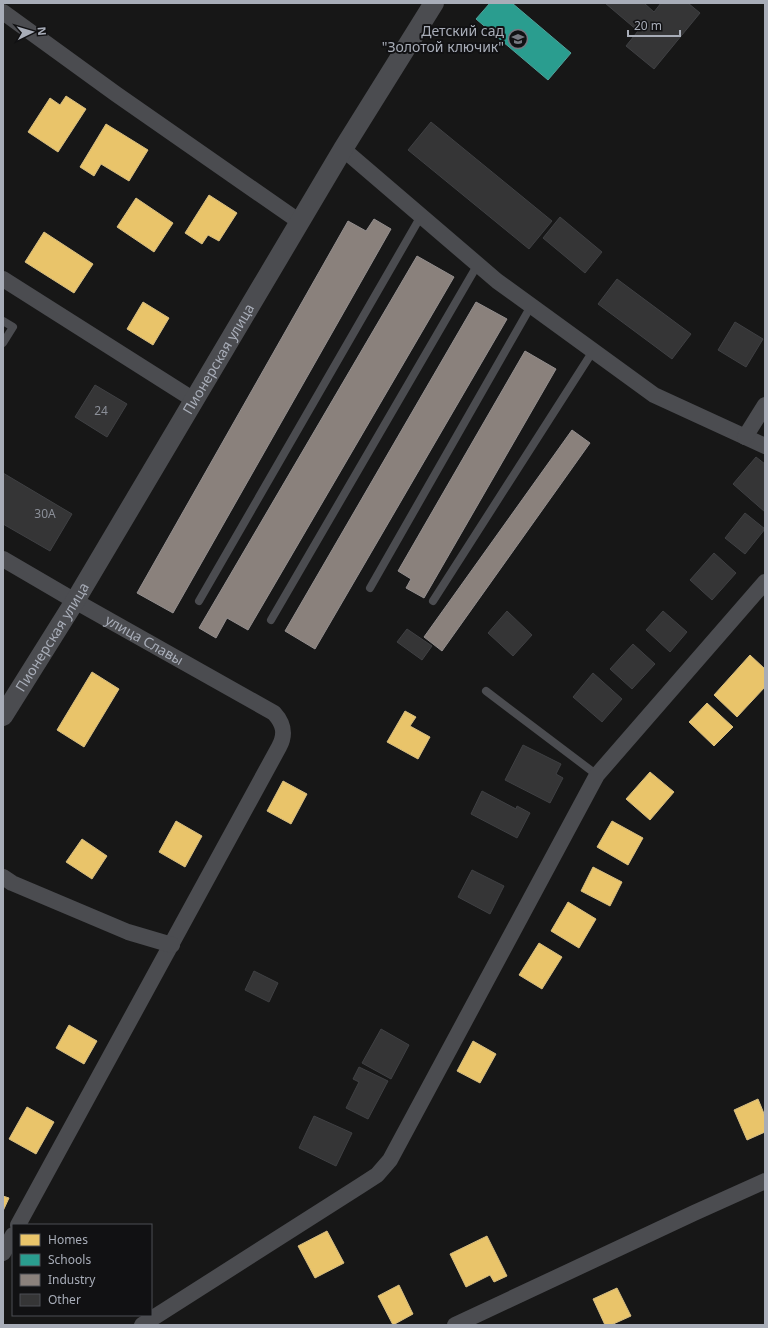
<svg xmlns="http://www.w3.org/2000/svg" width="768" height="1328" viewBox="0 0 768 1328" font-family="'Noto Sans',sans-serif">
	<rect width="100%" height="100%" fill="#171717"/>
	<g fill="#e9c46a" stroke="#d6bd81">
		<polygon points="66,96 86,109 58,152 28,132 50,98 60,105"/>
		<polygon points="106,124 148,150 129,181 101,164 94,176 80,167"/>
		<polygon points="209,195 237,213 219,241 208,235 202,244 185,233"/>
		<polygon points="136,198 173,223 154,252 117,227"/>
		<polygon points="44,232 93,264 74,293 25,262"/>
		<polygon points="143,302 169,318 153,345 127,329"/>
		<polygon points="750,655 765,669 765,687 737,717 714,695"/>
		<polygon points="92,672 119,689 84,747 57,730"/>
		<polygon points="707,703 733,727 714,746 689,722"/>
		<polygon points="405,711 416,717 410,726 430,737 418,759 387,742"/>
		<polygon points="650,772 674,792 650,820 626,799"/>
		<polygon points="283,781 307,794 291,824 267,811"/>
		<polygon points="176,821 202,836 185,867 159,852"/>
		<polygon points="612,821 643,838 628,865 597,847"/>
		<polygon points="82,839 107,856 92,879 66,862"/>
		<polygon points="593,867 622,882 610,906 581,891"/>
		<polygon points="568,902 596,919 579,948 551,931"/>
		<polygon points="539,943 562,957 542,989 519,975"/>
		<polygon points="69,1025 97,1041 84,1064 56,1048"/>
		<polygon points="473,1041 496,1054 480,1083 457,1071"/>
		<polygon points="758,1099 765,1116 765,1132 747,1140 734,1110"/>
		<polygon points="27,1107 54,1122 36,1154 9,1139"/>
		<polygon points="3,1196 9,1198 3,1211"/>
		<polygon points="327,1231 344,1263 315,1278 298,1246"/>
		<polygon points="487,1236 507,1276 494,1282 490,1275 466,1287 450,1254"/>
		<polygon points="399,1285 413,1314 393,1325 378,1296"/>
		<polygon points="617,1288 631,1316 611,1325 605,1325 593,1299"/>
	</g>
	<polygon fill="#2a9d8f" stroke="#50a29b" points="490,3 512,3 571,53 548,80 476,19"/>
	<g fill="#8a817c" stroke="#938e8e">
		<polygon points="374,219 391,229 173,613 137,593 348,221 366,231"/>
		<polygon points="417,256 454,277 248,630 227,618 216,638 199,628"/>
		<polygon points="476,302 507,319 315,649 285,631"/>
		<polygon points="525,351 556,369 424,598 406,588 411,579 398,571"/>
		<polygon points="572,430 590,443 442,651 424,637"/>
	</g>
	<g fill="#353536" stroke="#3f4043">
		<polygon points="605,3 644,3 654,12 661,3 688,3 700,13 654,69 626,46 638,31"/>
		<polygon points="431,122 552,221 529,249 408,150"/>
		<polygon points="560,217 602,252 585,273 543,238"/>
		<polygon points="617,279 691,334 672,359 598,304"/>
		<polygon points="735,322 763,339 746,367 718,350"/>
		<polygon points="95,385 127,404 107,437 75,417"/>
		<polygon points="756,457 765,464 765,512 733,484"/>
		<polygon points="3,473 72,514 50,551 3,524"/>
		<polygon points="745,513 765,529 745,554 725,538"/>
		<polygon points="714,553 736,573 712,600 690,580"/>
		<polygon points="507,611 532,635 513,656 488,633"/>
		<polygon points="663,611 687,632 670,652 646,630"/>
		<polygon points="407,629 432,646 422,660 397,642"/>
		<polygon points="633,644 655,664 632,689 610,669"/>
		<polygon points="593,673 622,699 602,722 573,697"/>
		<polygon points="523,745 561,764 556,774 563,778 550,803 505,780"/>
		<polygon points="482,791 516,809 517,806 530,813 517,838 471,814"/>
		<polygon points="472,870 504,886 490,914 458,897"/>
		<polygon points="254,971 278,983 269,1002 245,990"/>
		<polygon points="381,1029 409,1045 391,1079 362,1063"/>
		<polygon points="359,1067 388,1081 368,1119 346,1108 359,1082 353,1079"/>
		<polygon points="314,1116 352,1133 336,1166 299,1148"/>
	</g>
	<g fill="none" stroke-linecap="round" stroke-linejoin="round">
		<g stroke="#4b4c50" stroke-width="8">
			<polyline points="3,321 13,327 3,343"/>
			<polyline points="370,588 531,306"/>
			<polyline points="199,601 421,216"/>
			<polyline points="433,601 593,351"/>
			<polyline points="271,620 478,264"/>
			<polyline points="486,691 597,775"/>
		</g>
		<g stroke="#4b4c50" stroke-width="16">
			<polyline points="3,12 116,94 300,222"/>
			<polyline points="343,149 497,281 654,395 765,446"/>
			<polyline points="3,279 194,400"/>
			<polyline points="745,437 765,405"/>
			<path id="s1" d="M3,559l72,42 199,112c10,11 12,21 5,34l-261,478"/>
			<polyline points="3,877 12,883 128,932 172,945"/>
			<polyline points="3,1253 13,1235"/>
			<polyline points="142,1325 360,1186 377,1175 390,1160 597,775 765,582"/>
			<polyline points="455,1325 694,1213 765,1181"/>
		</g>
		<path stroke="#4b4c50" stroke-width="20" id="s2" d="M3,716l72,-115 268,-452 91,-146"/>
	</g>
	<defs>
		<symbol id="school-ring" viewBox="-11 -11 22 22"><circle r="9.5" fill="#111113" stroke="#757880" stroke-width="1.5"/><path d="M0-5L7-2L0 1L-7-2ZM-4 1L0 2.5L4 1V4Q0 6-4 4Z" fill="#757880"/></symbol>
	</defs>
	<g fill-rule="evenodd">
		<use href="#school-ring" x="507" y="28" width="22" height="22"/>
	</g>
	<g text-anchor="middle" stroke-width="4" stroke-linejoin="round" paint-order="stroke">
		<g font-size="12" fill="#8b8f98">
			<text x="101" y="415">24</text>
			<text x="45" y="518">30А</text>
		</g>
		<g font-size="14" fill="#a8adb8" stroke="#111113" text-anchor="end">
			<text x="504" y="36">Детский сад<tspan x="504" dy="16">"Золотой ключик"</tspan></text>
		</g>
		<g font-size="14" fill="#a8adb8" stroke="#111113">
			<text dy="5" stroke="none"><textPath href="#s2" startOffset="417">Пионерская улица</textPath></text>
			<text dy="5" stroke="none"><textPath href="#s2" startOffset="93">Пионерская улица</textPath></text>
			<text dy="5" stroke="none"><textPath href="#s1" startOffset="163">улица Славы</textPath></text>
		</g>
	</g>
	<rect width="768" height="1328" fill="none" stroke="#a8adb8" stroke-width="8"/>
	<rect x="12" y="1224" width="140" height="92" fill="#111113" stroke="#4d4f55"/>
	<rect x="20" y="1234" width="20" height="12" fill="#e9c46a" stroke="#4d4f55"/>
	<text x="48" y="1244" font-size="12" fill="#a8adb8">Homes</text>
	<rect x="20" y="1254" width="20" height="12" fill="#2a9d8f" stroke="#4d4f55"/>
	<text x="48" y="1264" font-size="12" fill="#a8adb8">Schools</text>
	<rect x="20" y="1274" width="20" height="12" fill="#8a817c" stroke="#4d4f55"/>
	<text x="48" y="1284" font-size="12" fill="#a8adb8">Industry</text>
	<rect x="20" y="1294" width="20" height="12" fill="#353536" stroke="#4d4f55"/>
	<text x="48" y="1304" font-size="12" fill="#a8adb8">Other</text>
	<g transform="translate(32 32) rotate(85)" stroke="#111113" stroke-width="3" paint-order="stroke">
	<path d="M0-3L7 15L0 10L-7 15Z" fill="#a8adb8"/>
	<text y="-6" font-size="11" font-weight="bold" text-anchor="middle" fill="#a8adb8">N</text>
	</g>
	<path d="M628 30v6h52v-6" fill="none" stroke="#a8adb8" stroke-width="2"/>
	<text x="634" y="30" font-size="12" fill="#a8adb8" stroke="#111113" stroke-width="3" paint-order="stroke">20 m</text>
</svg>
